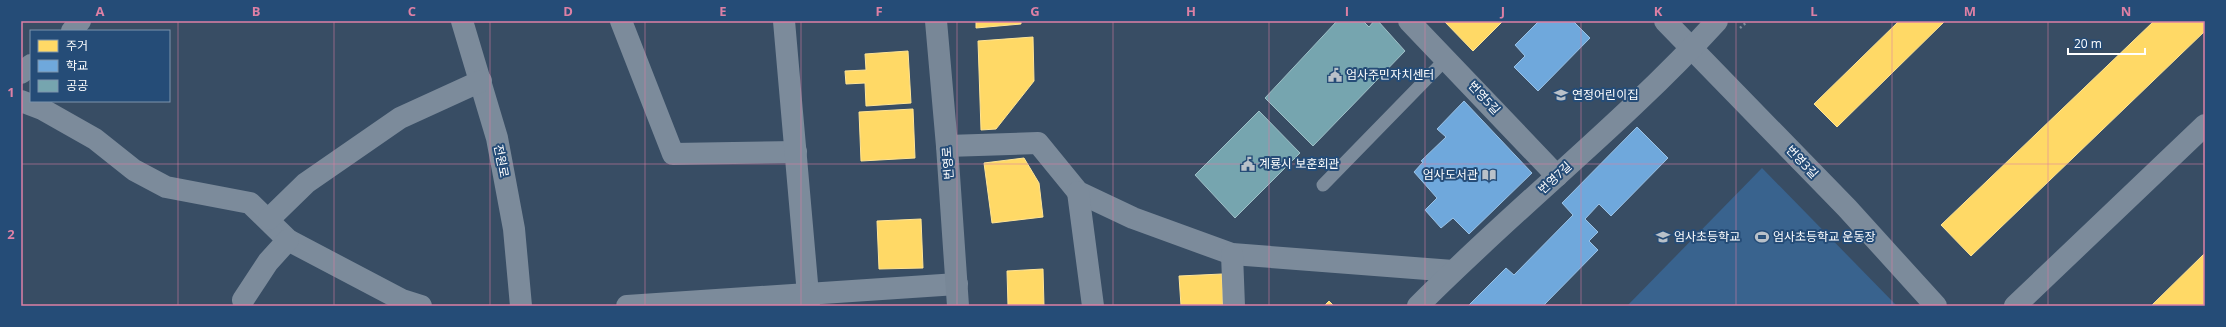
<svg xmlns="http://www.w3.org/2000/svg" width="2226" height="327" viewBox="0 0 2226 327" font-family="'Open Sans','Noto Sans KR',sans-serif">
	<rect width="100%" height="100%" fill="#384d64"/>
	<polygon fill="#39638e" points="1762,168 1897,306 1627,306"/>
	<g fill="#ffd966" stroke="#ffe494">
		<polygon points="976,21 1021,21 1021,24 976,28"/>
		<polygon points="1444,21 1503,21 1473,51"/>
		<polygon points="1899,21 1945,21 1837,127 1814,104"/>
		<polygon points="2154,21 2203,21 2205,31 1971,256 1941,225"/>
		<polygon points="1033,37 1034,81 996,129 981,130 978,41"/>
		<polygon points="908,51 911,103 866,106 865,83 846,84 845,71 866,70 865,54"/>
		<polygon points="913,109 915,158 861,161 859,112"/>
		<polygon points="1024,158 1039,183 1043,217 992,223 984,163"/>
		<polygon points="921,219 923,268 879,269 877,221"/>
		<polygon points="2205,253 2205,306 2151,306"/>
		<polygon points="1043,269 1044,306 1008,306 1007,271"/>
		<polygon points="1222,274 1223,306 1181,306 1179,276"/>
		<polygon points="1329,301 1334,306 1324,306"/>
	</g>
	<g fill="#6fa8dc" stroke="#9ac2e6">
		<polygon points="1539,21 1573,21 1590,38 1538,91 1514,67 1525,56 1515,45"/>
		<polygon points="1464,101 1532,173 1469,234 1453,218 1441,228 1425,210 1437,198 1414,172 1423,162 1421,161 1446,137 1437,129"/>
		<polygon points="1637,127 1668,158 1611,216 1599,204 1585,219 1598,232 1589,241 1598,250 1543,306 1468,306 1506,268 1514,275 1573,215 1562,203"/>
	</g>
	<g fill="#76a5af" stroke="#9fc0c7">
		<polygon points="1337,21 1363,21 1369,27 1374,21 1378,21 1405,51 1313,146 1265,98"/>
		<polygon points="1259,111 1300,153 1235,218 1195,175"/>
	</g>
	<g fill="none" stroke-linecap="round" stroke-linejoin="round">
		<polyline stroke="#7c8b9b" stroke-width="2.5" stroke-dasharray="2 3" stroke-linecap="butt" points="1740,28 1748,21"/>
		<polyline stroke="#7c8b9b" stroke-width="13" points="1323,185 1446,59"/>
		<g stroke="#7c8b9b" stroke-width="22">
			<polyline points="462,21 497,138 514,229 521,306"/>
			<polyline points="621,21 673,154 796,152"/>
			<polyline points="784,21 809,306"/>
			<polyline points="1409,21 1557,176"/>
			<polyline points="1665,21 1847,208 1936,306"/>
			<polyline points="72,31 80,21"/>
			<polyline points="21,73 31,65"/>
			<polyline points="21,101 42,109 95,139 134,170 166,187 250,203 288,240 402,300 421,306"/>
			<polyline points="947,146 1038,143 1078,192 1133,218 1232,254 1453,271"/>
			<polyline points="1078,192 1093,306"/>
			<polyline points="269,219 306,183 400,118 481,81"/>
			<polyline points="1232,254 1234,306"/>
			<polyline points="243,300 268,262 288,240"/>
			<polyline points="627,306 957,284"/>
			<path d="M1418,306c97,-98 206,-183 299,-285"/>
			<polyline points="2015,306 2205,125"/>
		</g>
		<polyline stroke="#788797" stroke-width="22" points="936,21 947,146 958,306"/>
	</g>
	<path fill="none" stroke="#dd80a5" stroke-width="1" stroke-opacity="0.55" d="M178,21v285M334,21v285M490,21v285M645,21v285M801,21v285M957,21v285M1113,21v285M1269,21v285M1425,21v285M1581,21v285M1736,21v285M1892,21v285M2048,21v285M21,164h2184"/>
	<defs>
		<symbol id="civic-bare" viewBox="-9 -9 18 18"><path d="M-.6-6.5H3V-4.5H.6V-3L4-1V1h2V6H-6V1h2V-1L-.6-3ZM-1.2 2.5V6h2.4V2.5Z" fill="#b9c1c9" stroke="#254c77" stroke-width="2.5" paint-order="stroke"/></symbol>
		<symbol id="school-bare" viewBox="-9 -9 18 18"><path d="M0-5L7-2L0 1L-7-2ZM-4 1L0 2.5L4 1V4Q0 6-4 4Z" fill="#b9c1c9" stroke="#254c77" stroke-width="2.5" paint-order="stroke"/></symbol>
		<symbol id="library-bare" viewBox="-9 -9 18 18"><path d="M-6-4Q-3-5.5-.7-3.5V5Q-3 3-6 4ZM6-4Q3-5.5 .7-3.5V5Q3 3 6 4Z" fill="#b9c1c9" stroke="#254c77" stroke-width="2.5" paint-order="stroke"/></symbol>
		<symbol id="stadium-bare" viewBox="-9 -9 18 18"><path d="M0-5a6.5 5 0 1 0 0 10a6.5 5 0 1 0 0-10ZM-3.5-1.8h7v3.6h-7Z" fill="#b9c1c9" stroke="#254c77" stroke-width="2.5" paint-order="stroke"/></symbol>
	</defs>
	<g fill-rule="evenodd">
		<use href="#civic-bare" x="1325" y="65" width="20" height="20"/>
		<use href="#school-bare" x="1551" y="85" width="20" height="20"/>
		<use href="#civic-bare" x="1238" y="154" width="20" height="20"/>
		<use href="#library-bare" x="1479" y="165" width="20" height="20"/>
		<use href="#school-bare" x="1653" y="227" width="20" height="20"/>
		<use href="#stadium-bare" x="1752" y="227" width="20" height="20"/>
	</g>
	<g text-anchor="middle" stroke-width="4" stroke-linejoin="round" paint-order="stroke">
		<g font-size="12" fill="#fff" stroke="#254c77" text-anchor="start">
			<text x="1346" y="79">엄사주민자치센터</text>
			<text x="1572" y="99">연정어린이집</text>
			<text x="1259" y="168">계룡시 보훈회관</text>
			<text x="1478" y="179" text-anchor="end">엄사도서관</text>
			<text x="1674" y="241">엄사초등학교</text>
			<text x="1773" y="241">엄사초등학교 운동장</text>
		</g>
		<g font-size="12" fill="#fff" stroke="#254c77">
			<text transform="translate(1484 98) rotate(47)" y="4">번영5길</text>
			<text transform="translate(501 161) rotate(79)" y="4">전원로</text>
			<text transform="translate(1802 162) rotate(46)" y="4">번영3길</text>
			<text transform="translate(948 163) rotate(-94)" y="4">번영로</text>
			<text transform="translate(1555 178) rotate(-43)" y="4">번영7길</text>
		</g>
	</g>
	<rect width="2226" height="327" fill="none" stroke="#254c77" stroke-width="44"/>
	<rect x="30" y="30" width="140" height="72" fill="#254c77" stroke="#7c94ad"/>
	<rect x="38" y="40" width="20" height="12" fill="#ffd966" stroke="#7c94ad"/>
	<text x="66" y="50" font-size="12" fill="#ffffff">주거</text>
	<rect x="38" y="60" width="20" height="12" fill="#6fa8dc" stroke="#7c94ad"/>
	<text x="66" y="70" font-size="12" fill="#ffffff">학교</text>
	<rect x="38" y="80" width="20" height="12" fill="#76a5af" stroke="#7c94ad"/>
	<text x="66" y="90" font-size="12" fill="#ffffff">공공</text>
	<path d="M2068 48v6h77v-6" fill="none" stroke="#ffffff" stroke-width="2"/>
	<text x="2074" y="48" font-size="12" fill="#ffffff" stroke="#254c77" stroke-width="3" paint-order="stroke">20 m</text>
	<rect x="22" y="22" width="2182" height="283" fill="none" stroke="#dd80a5" stroke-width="1.5"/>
	<g font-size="13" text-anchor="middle" font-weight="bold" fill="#dd80a5">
		<text x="100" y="16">A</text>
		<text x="256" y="16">B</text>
		<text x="412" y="16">C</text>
		<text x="568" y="16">D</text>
		<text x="723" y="16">E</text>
		<text x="879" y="16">F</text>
		<text x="1035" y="16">G</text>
		<text x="1191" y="16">H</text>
		<text x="1347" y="16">I</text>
		<text x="1503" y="16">J</text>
		<text x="1658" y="16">K</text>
		<text x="1814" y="16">L</text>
		<text x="1970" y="16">M</text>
		<text x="2126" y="16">N</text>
		<text x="11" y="97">1</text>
		<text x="11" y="239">2</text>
	</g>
</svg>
